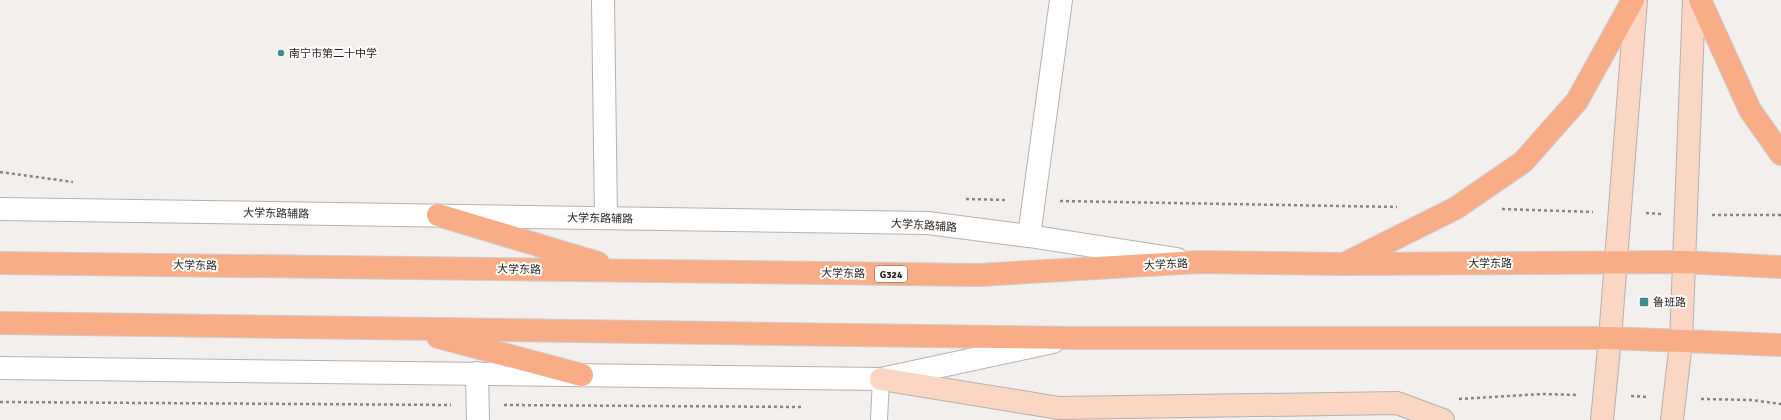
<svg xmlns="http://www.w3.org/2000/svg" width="1781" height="420" viewBox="0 0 1781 420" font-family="Signika,'Noto Sans SC',sans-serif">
	<rect width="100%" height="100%" fill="#f3efed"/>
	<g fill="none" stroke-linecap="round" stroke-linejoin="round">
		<defs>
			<polyline id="service" points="879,420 881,379"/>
			<g id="minor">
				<polyline points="603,0 606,218"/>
				<polyline points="1029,236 1061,0"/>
				<polyline points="477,373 478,420"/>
			</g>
			<g id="tertiary">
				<polyline points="0,209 928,223 1029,236 1177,259"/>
				<polyline points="0,368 881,379 1053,342"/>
			</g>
			<g id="secondary">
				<polyline points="881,379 1059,408 1397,403 1443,420"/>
				<polyline points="1602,420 1610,338 1636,0"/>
				<polyline points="1672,420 1681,342 1694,0"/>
			</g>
			<g id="primary">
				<polyline points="1700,0 1750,110 1781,154"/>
				<polyline points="438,215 598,263"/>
				<polyline points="1348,262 1456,208 1523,162 1577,101 1633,0"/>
				<polyline points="0,263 979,275 1198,262 1344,264 1684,262 1781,267"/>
				<polyline points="0,323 1074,338 1610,338 1781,345"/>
				<polyline points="438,337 582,375"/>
			</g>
		</defs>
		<use href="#service" stroke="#b5b1af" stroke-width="18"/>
		<use href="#minor" stroke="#b5b1af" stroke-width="24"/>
		<use href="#tertiary" stroke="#b5b1af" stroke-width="24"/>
		<use href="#secondary" stroke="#b5b1af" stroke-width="24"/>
		<use href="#primary" stroke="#cececd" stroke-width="24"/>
		<g stroke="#878482" stroke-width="2.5" stroke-dasharray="3 3" stroke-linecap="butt">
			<polyline points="0,172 73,182"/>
			<polyline points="966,199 1007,200"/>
			<polyline points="1060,201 1397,207"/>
			<polyline points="1502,209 1593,212"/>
			<polyline points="1646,213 1661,214"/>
			<polyline points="1712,215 1781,215"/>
			<polyline points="1631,396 1648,397"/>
			<polyline points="1459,399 1542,394 1578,395"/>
			<polyline points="1701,399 1752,400 1781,404"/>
			<polyline points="0,402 451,405"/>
			<polyline points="504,405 801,407"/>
		</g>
		<use href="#service" stroke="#fff" stroke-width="16"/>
		<use href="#minor" stroke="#fff" stroke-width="22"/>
		<use href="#tertiary" stroke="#fff" stroke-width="22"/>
		<use href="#secondary" stroke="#fbd6c3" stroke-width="22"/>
		<use href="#primary" stroke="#f8ad87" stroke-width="22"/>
	</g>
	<g fill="#428a8d" stroke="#fffdfc" stroke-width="1.5">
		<circle cx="281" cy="53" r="4"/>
		<rect x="1639" y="297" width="10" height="10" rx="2"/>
	</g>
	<g text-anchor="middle" stroke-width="4" stroke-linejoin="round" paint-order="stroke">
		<rect fill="#fffdfc" stroke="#636160" stroke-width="1" x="875" y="266" width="32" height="16" rx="3"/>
		<g font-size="10" font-weight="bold" fill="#201e1d">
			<text x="891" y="278">G324</text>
		</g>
		<g font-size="11" fill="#201e1d" stroke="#fffdfc" text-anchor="start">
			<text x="289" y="57">南宁市第二十中学</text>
			<text x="1653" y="306">鲁班路</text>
		</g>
		<g font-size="11" fill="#201e1d" stroke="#fffdfc">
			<text transform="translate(276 213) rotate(1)" y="4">大学东路辅路</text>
			<text transform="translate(600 218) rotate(1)" y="4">大学东路辅路</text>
			<text transform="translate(924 225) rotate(4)" y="4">大学东路辅路</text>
			<text x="1490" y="267">大学东路</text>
			<text transform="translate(1166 264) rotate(-3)" y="4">大学东路</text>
			<text transform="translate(195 265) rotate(1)" y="4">大学东路</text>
			<text transform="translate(519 269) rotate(1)" y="4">大学东路</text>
			<text transform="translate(843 273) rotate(1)" y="4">大学东路</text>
		</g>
	</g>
</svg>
